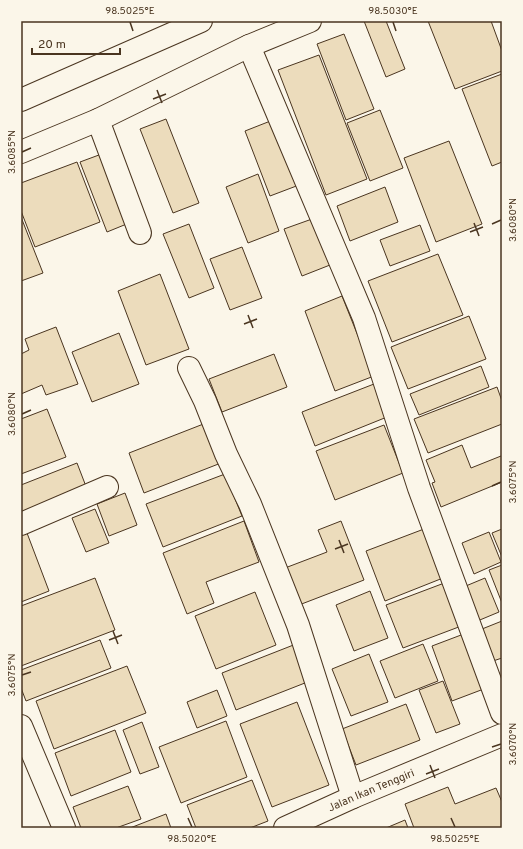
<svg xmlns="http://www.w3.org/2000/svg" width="523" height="849" viewBox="0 0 523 849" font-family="Overpass,sans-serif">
	<rect width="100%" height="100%" fill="#fbf6e9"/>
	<g fill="#ecdcbc" stroke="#4a3520">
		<polygon points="364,21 386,21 405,69 386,77"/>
		<polygon points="428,21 491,21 502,51 502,71 455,89"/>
		<polygon points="344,34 374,109 346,120 317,44"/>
		<polygon points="319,55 367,179 326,195 278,70"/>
		<polygon points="502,74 502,162 492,166 462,89"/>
		<polygon points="380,110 403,168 370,181 347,123"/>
		<polygon points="166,119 199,203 173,213 140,129"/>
		<polygon points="273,120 299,185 270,196 245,131"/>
		<polygon points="449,141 482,224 436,242 404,158"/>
		<polygon points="107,152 134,221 107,232 80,162"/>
		<polygon points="77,162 100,222 35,247 21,211 21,183"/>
		<polygon points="258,174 279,231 248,243 226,187"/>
		<polygon points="385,187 398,222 350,241 337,206"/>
		<polygon points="21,217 43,273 21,281"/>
		<polygon points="312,219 330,265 302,276 284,229"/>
		<polygon points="189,224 214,288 189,298 163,234"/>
		<polygon points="420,225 430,251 390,266 380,240"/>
		<polygon points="242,247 262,298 230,310 210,259"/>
		<polygon points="438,254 463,315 392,342 368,281"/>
		<polygon points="160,274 189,349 146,365 118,291"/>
		<polygon points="342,296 374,376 335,391 305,311"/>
		<polygon points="469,316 486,359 408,389 391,347"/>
		<polygon points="56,327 78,384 46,395 42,385 21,394 21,354 29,350 25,339"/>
		<polygon points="119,333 139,384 92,402 72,352"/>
		<polygon points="274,354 287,387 222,412 209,379"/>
		<polygon points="481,366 489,387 419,415 410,394"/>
		<polygon points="374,384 387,417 315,446 302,412"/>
		<polygon points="497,387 502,401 502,424 428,453 414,419"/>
		<polygon points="47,409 66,457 21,474 21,419"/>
		<polygon points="206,423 221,463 144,493 129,453"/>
		<polygon points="384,425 403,473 335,500 316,451"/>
		<polygon points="462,445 471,468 501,456 502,458 502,482 441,507 432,483 435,482 426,460"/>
		<polygon points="77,463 87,489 21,515 21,485"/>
		<polygon points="225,474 242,516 163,547 146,504"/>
		<polygon points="125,493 137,525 109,536 97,504"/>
		<polygon points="95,509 109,543 86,552 72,518"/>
		<polygon points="244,521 259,562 206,582 214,603 187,614 163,553"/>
		<polygon points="341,521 364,580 299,605 285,568 327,552 318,530"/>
		<polygon points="424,529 443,578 385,601 366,551"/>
		<polygon points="502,529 502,557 492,533"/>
		<polygon points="489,532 501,562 474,574 462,543"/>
		<polygon points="27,533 49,591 21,602 21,535"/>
		<polygon points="502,565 502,603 489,570"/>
		<polygon points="95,578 115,630 21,666 21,606"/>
		<polygon points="485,578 499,612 475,622 461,588"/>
		<polygon points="447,582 464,625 403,648 386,605"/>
		<polygon points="370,591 388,638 354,651 336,605"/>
		<polygon points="255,592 276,645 216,669 195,616"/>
		<polygon points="502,621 502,658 490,662 477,631"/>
		<polygon points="469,632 489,687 452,701 432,646"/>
		<polygon points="100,640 111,668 26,701 21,688 21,670"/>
		<polygon points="296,644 310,681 236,710 222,673"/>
		<polygon points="423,644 438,681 395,698 380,661"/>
		<polygon points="369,654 388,702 351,716 332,669"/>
		<polygon points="127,666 146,713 54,749 36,701"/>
		<polygon points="443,681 460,724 436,733 419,690"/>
		<polygon points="217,690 227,716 197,728 187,702"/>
		<polygon points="297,702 329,785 272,807 240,724"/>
		<polygon points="406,704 420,740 356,765 342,729"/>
		<polygon points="226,721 247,777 181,803 159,747"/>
		<polygon points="142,722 159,767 140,774 123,730"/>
		<polygon points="115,730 131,772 71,796 55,753"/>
		<polygon points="252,780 268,821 250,828 196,828 187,805"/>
		<polygon points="128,786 141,819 116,828 81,828 73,807"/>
		<polygon points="448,787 455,804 496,788 502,802 502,828 414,828 405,804"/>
		<polygon points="166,814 171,828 130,828"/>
		<polygon points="405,820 408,828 386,828"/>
	</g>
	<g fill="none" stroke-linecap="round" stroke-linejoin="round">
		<defs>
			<g id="minor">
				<polyline points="249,46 364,318 419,488 502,713"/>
				<polyline points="98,120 140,233"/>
				<polyline points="189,368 205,401 226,454 250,504 298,625 353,797"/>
				<polyline points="21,524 107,487"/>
				<polyline points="21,726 64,828"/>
				<path id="s1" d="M285,828l68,-31 149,-62"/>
			</g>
			<g id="primary">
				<polyline points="21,100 201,21"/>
				<polyline points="21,152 98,120 249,46 310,21"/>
			</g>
		</defs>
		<use href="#minor" stroke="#4a3520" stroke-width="24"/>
		<use href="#primary" stroke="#4a3520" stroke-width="24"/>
		<use href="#minor" stroke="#fbf6e9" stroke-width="22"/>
		<use href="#primary" stroke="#fbf6e9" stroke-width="22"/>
	</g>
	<path fill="none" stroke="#4a3520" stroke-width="1.5" d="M130,22l3,9M393,22l3,9M157,90l5,13M153,99l13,-5M22,152l9,-4M474,223l5,13M492,224l9,-4M470,232l13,-5M248,315l5,13M244,324l13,-5M22,414l9,-4M492,486l9,-4M339,540l5,13M335,549l13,-5M113,631l5,13M109,640l13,-5M22,675l9,-3M492,747l9,-3M430,765l5,13M426,774l13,-5M188,818l4,9M451,818l4,9"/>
	<g text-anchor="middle" stroke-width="3" stroke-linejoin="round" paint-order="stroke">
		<g font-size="11" fill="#4a3520" stroke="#fbf6e9">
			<text dy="4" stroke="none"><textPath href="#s1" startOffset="94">Jalan Ikan Tenggiri</textPath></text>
		</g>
	</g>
	<rect width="523" height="849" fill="none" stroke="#fbf6e9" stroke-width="44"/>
	<path d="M32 48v6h88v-6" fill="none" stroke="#4a3520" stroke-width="2"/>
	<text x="38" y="48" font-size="12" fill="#4a3520" stroke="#fbf6e9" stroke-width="3" paint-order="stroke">20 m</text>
	<rect x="22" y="22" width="479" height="805" fill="none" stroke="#4a3520" stroke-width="1.5"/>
	<g font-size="10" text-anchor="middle" fill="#4a3520">
		<text x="130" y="14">98.5025°E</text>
		<text x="393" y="14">98.5030°E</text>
		<text transform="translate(11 152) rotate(-90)" y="4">3.6085°N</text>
		<text transform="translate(512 220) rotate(-90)" y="4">3.6080°N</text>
		<text transform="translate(11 414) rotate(-90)" y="4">3.6080°N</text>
		<text transform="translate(512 482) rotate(-90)" y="4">3.6075°N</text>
		<text transform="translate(11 675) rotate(-90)" y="4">3.6075°N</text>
		<text transform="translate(512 744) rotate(-90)" y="4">3.6070°N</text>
		<text x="192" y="842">98.5020°E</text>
		<text x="455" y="842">98.5025°E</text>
	</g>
</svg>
